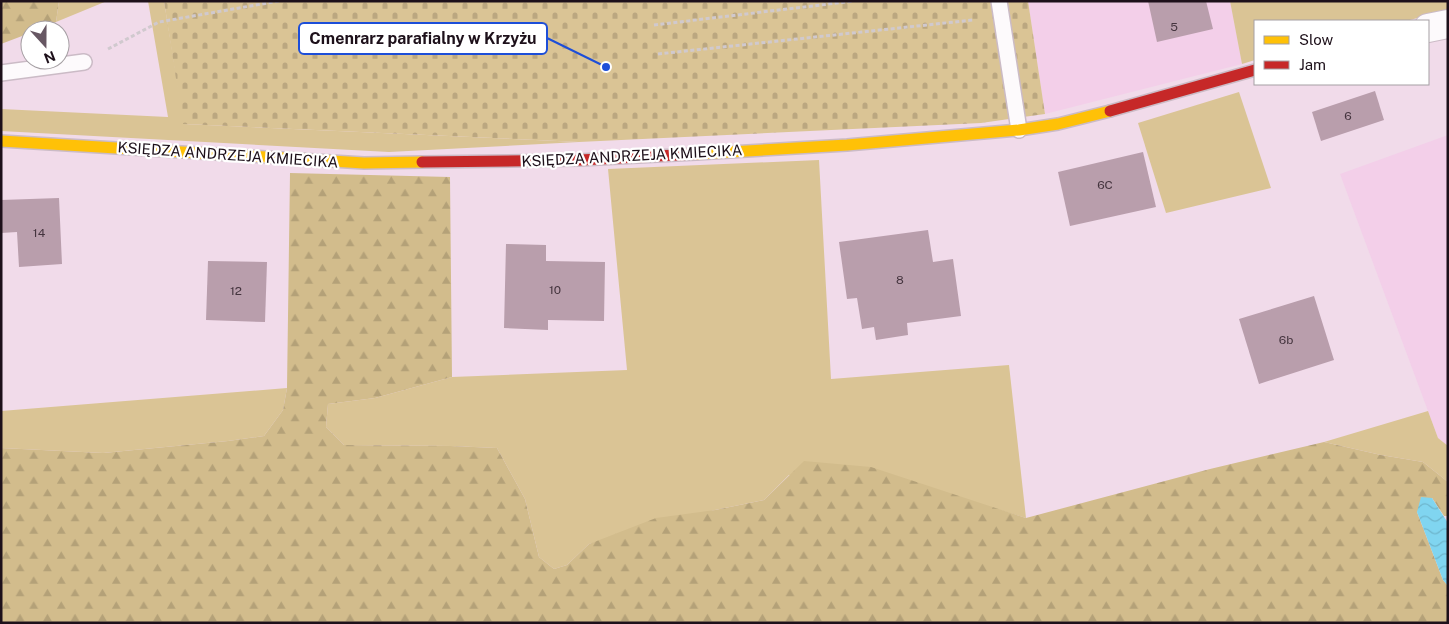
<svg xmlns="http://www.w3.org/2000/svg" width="1449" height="624" viewBox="0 0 1449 624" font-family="'Public Sans',sans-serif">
	<defs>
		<pattern id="forest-firs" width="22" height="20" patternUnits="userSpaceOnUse" patternTransform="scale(1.25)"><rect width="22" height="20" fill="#d2bc8c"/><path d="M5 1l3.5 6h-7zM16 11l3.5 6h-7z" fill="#b4a178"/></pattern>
		<pattern id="cemetery-stones" width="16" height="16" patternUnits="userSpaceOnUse" patternTransform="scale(1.25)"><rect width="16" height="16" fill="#dac495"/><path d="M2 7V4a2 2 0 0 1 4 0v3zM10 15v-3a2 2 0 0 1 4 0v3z" fill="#bba780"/></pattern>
		<pattern id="water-waves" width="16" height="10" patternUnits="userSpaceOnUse" patternTransform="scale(1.25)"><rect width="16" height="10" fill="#80d5f0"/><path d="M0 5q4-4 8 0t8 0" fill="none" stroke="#6eb6cd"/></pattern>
	</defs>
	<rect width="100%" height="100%" fill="#f1dbea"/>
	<g fill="#f3cfe9">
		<polygon points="1028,1 1230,1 1242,64 1045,114"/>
		<polygon points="1448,135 1448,446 1438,438 1340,174"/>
	</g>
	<g fill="#dac495">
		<polygon points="59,1 107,1 56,22"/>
		<polygon points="148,1 164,1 184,124 579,142 389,152 1,131 1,109 168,117"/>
		<polygon points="1230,1 1448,1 1448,10 1406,21 1255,21 1255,60 1242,64"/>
		<polygon points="1239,92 1271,188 1166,213 1138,123"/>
		<polygon points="819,160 831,379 1009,365 1026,518 977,503 789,475 764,500 715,510 589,544 567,565 554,569 539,557 525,499 497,448 451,446 344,445 326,427 328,404 375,398 452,377 627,370 608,169"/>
		<polygon points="287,388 283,410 264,436 228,441 103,453 1,448 1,411"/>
		<polygon points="1428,411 1438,438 1448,446 1448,482 1423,462 1381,455 1324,442"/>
	</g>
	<g fill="url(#forest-firs)">
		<polygon points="1,1 59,1 56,22 37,30 30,30 30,33 1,44"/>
		<polygon points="290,173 450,177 452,377 375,398 328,404 326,427 344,445 451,446 497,448 525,499 539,557 554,569 567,565 589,544 656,518 715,510 764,500 804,461 871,467 1026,518 1210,469 1324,442 1381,455 1423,462 1448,482 1448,516 1444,516 1432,498 1417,512 1443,580 1448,586 1448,623 1,623 1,448 103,453 228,441 264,436 283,410 287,388"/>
	</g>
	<polygon fill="url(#cemetery-stones)" points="164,1 1028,1 1045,114 981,123 579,142 183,124"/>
	<polygon fill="url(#water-waves)" points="1421,497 1432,498 1448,523 1448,586 1443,580 1417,512"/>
	<g fill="#b99eac">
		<polygon points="1148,1 1206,1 1213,29 1157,42"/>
		<polygon points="1375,91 1384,120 1321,141 1312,112"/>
		<polygon points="1143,152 1156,207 1070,226 1058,172"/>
		<polygon points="59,198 62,264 19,267 17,232 1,233 1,200"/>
		<polygon points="928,230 933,262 953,259 961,316 907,323 908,335 876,340 874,327 862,329 857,298 847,299 839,242"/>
		<polygon points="506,244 546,245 546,261 605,262 604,321 548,320 548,330 504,328"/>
		<polygon points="208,261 267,262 265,322 206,320"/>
		<polygon points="1314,296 1334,360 1259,384 1239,319"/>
	</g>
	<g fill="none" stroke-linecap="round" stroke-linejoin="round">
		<defs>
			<g id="lane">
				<polyline points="999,1 1019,130"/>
				<polyline points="1,73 84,62"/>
			</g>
			<polyline id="street" points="1428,28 1448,24"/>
			<g id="slow">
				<polyline points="1,141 364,163 422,162"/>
				<polyline points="696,154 847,145 1019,130 1058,124 1110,111"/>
			</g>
			<g id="jam">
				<polyline points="1110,111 1255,70"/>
				<polyline points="422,162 580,160 696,154"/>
			</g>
		</defs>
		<use href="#lane" stroke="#cbbbc6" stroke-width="18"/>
		<use href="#street" stroke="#cbbbc6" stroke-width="30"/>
		<use href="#slow" stroke="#cbbbc6" stroke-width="14"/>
		<use href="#jam" stroke="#cbbbc6" stroke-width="14"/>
		<g stroke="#d0c9ce" stroke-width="3" stroke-dasharray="4 2.5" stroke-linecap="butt">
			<polyline points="654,25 854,1"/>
			<polyline points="108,49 159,22 279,1"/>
			<polyline points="658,54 973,20"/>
		</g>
		<use href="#lane" stroke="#fdfafc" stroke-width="15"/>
		<use href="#street" stroke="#fdfafc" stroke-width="28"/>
		<use href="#slow" stroke="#ffc107" stroke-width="11"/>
		<use href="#jam" stroke="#c62828" stroke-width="11"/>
	</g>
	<g text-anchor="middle" stroke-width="4.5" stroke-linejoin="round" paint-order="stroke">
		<g font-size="12" fill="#44343e">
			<text x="1174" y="31">5</text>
			<text x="1348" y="120">6</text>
			<text x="1105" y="189">6C</text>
			<text x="39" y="237">14</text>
			<text x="900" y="284">8</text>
			<text x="555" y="294">10</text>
			<text x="236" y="295">12</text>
			<text x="1286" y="344">6b</text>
		</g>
		<g font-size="15" fill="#1d101a" stroke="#fff">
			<text transform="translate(228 155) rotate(4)" y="5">KSIĘDZA ANDRZEJA KMIECIKA</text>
			<text transform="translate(632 156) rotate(-3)" y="5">KSIĘDZA ANDRZEJA KMIECIKA</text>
		</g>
	</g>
	<path fill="none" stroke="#1d4ed8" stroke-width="2" d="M606 67L547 38"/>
	<circle fill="#1d4ed8" stroke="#fff" stroke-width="2" cx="606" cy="67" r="5"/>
	<rect fill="#fff" stroke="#1d4ed8" stroke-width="2" x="299" y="23" width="248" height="31" rx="5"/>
	<g font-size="16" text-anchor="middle" font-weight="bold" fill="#1d101a">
		<text x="423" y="44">Cmenrarz parafialny w Krzyżu</text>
	</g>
	<rect width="1449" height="624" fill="none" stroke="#1d101a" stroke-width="5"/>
	<rect x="1254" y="20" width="175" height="65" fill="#ffffff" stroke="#a59fa3"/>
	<rect x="1264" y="36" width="25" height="8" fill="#ffc107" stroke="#a59fa3"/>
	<text x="1299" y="45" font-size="15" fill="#1d101a">Slow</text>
	<rect x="1264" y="61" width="25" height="8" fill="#c62828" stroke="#a59fa3"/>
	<text x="1299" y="70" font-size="15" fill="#1d101a">Jam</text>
	<g transform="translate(45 45) rotate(159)"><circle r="24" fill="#ffffff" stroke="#a59fa3"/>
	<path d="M0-4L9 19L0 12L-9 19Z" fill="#675763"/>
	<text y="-8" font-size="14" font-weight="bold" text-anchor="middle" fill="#1d101a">N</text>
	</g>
</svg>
